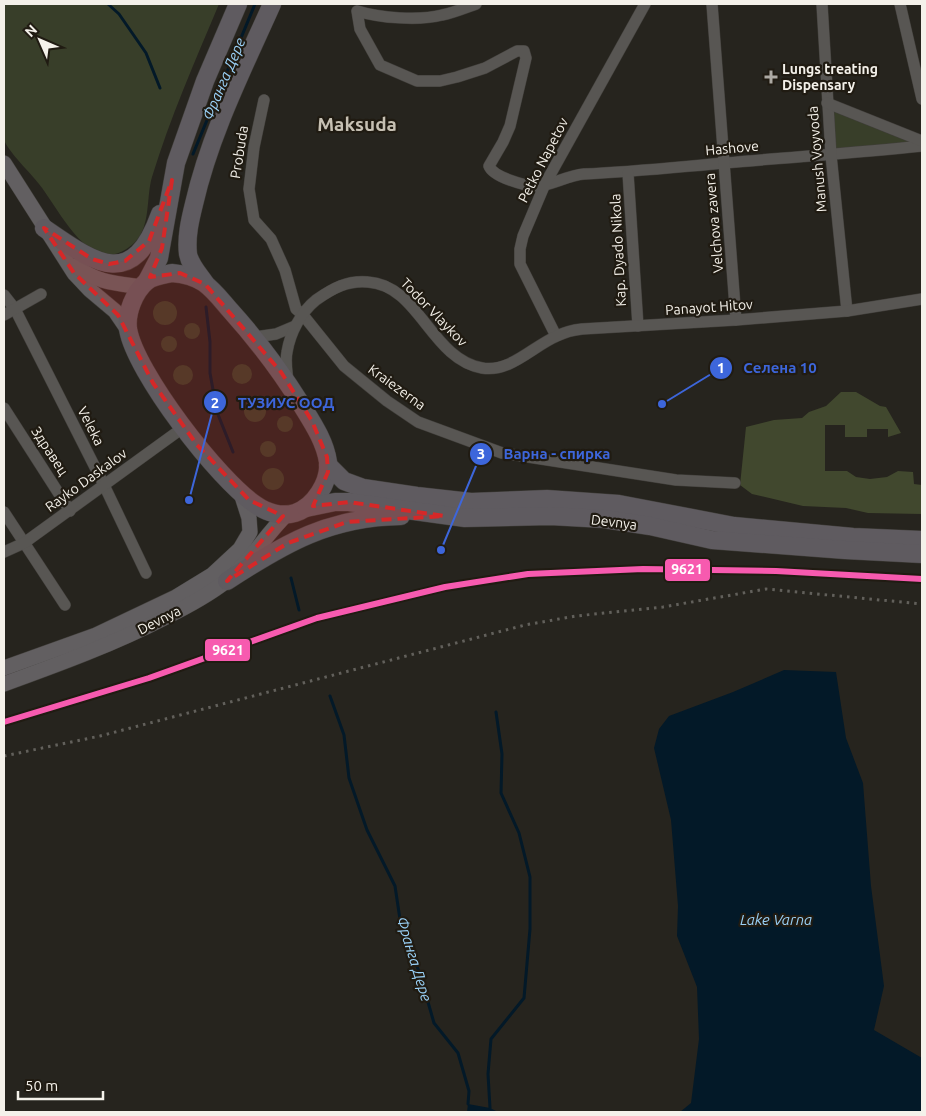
<svg xmlns="http://www.w3.org/2000/svg" width="926" height="1116" viewBox="0 0 926 1116" font-family="Ubuntu,sans-serif">
	<rect width="100%" height="100%" fill="#26241e"/>
	<g fill="#383e29">
		<path d="M4,4h215c-24,57 -49,114 -67,173 -6,20 -1,49 -17,65 -43,42 -74,-31 -96,-58 -9,-12 -29,-30 -35,-44 -3,-9 0,-24 0,-34 0,-34 0,-68 0,-102z"/>
		<polygon points="827,103 922,141 831,155"/>
		<circle cx="165" cy="313" r="12"/>
		<circle cx="192" cy="331" r="8"/>
		<circle cx="169" cy="344" r="8"/>
		<circle cx="242" cy="374" r="10"/>
		<circle cx="183" cy="375" r="10"/>
		<circle cx="255" cy="411" r="11"/>
		<circle cx="285" cy="424" r="8"/>
		<circle cx="268" cy="449" r="8"/>
		<circle cx="273" cy="479" r="11"/>
	</g>
	<polygon fill="#41482e" points="841,392 856,392 880,406 886,407 901,433 888,437 888,429 867,429 867,437 845,437 845,425 825,425 825,471 847,471 856,477 870,479 887,477 898,471 913,472 914,484 922,485 922,514 868,513 846,508 803,506 752,494 740,485 746,427 774,420 802,418 809,412 826,406"/>
	<g fill="#031928">
		<polygon points="784,670 836,672 846,738 863,783 871,886 884,986 874,1030 922,1058 922,1112 680,1112 691,1103 699,1039 697,987 677,936 678,906 671,820 654,748 659,729 669,716 733,692"/>
		<polygon points="468,1104 490,1108 498,1112 467,1112"/>
	</g>
	<g fill="none" stroke-linecap="round" stroke-linejoin="round">
		<g stroke="#031928" stroke-width="3">
			<polyline points="108,4 119,14 146,53 160,88"/>
			<polyline points="193,154 255,4"/>
			<polyline points="206,307 210,342 210,373 217,412 233,452"/>
			<polyline points="291,578 299,610"/>
			<polyline points="330,696 344,735 349,778 367,830 395,886 401,926 420,974 434,1023 458,1053 469,1091 468,1104"/>
			<polyline points="490,1108 488,1074 491,1039 524,998 530,929 530,877 519,833 501,793 502,754 496,712"/>
		</g>
		<defs>
			<g id="minor">
				<path d="M476,4c-11,4 -23,9 -34,11 -23,6 -62,3 -85,-4l3,18 20,36 37,16h23l17,-4 28,-9 32,-17h7l2,7 -16,68 -7,16 -14,24c4,11 36,20 47,20 12,1 32,-11 48,-12 47,-2 94,-7 141,-11 66,-6 131,-10 197,-17"/>
				<polyline points="712,4 736,320"/>
				<polyline points="822,4 831,155 847,311"/>
				<polyline points="900,4 922,99"/>
				<polyline points="264,100 254,147 249,189 254,220 271,239 285,270 296,309 303,315 344,366 387,401 418,422 502,453 676,480 735,483"/>
				<polyline points="827,103 922,141"/>
				<polyline points="628,173 638,326"/>
				<polyline points="4,295 15,309 104,485 146,573"/>
				<polyline points="4,315 41,294"/>
				<polyline points="556,336 520,264 520,249 523,236 545,184 645,4"/>
				<polyline points="255,337 276,334 295,326"/>
				<path d="M288,382c-1,-10 -3,-21 -1,-30 3,-19 14,-40 29,-52 17,-12 32,-20 52,-18 51,3 63,77 114,86 28,5 51,-22 75,-32 8,-4 16,-6 25,-7l154,-9 111,-9 75,-12"/>
				<polyline points="4,408 70,511"/>
				<polyline points="4,512 65,605"/>
				<polyline points="4,552 24,543 184,427"/>
			</g>
			<g id="major">
				<polyline points="4,163 74,273 90,290 115,311 128,330"/>
				<path d="M75,266c24,17 38,17 67,21"/>
				<polyline points="4,668 96,635 176,597 212,575 240,549 250,532 249,518 241,493"/>
				<path d="M4,684c55,-20 110,-40 162,-67 20,-10 41,-21 59,-35 25,-19 40,-47 62,-68"/>
			</g>
			<g id="highway">
				<path d="M44,228c51,35 88,64 116,-14"/>
				<path d="M172,273c12,1 22,3 32,10 10,7 18,18 26,27 27,30 50,60 71,94 11,18 24,37 27,58 2,20 -14,45 -33,51 -13,4 -28,0 -39,-8 -37,-24 -121,-133 -128,-176 -2,-16 6,-37 19,-48 7,-5 17,-6 25,-8z"/>
				<polyline points="147,281 159,258 176,163 205,81 238,4"/>
				<path d="M205,283c-6,-9 -15,-18 -17,-29 -2,-17 2,-34 6,-50 16,-70 49,-135 78,-200"/>
				<polyline points="328,465 344,481 363,488 417,496 471,502 547,499 619,504 734,526 853,537 922,540"/>
				<polyline points="306,508 335,502 349,502 465,518 550,516 604,519 650,526 712,540 845,550 922,554"/>
				<path d="M227,581c58,-38 103,-64 174,-65"/>
			</g>
		</defs>
		<use href="#minor" stroke="#403e3a" stroke-width="12"/>
		<use href="#major" stroke="#403e3a" stroke-width="16"/>
		<use href="#highway" stroke="#403e3a" stroke-width="19"/>
		<use href="#minor" stroke="#585653" stroke-width="11"/>
		<use href="#major" stroke="#625f61" stroke-width="15"/>
		<use href="#highway" stroke="#5f5b60" stroke-width="18"/>
		<polyline stroke="#62605b" stroke-width="3" stroke-dasharray="2.5 5" stroke-linecap="butt" points="4,756 100,736 525,625 576,616 663,607 766,589 922,604"/>
		<defs>
			<polyline id="rail-1" points="4,722 149,678 317,618 445,587 528,574 643,569 776,571 922,579"/>
		</defs>
		<use href="#rail-1" stroke="#201b12" stroke-width="10"/>
		<use href="#rail-1" stroke="#f75aaf" stroke-width="6"/>
	</g>
	<path fill="#d62828" fill-opacity="0.2" stroke="#d62828" stroke-width="4" stroke-dasharray="10 6" stroke-linejoin="round" d="M172,180l-10,68 -12,29 30,-4 25,11 76,88 31,49 15,36 1,15 -15,34 36,-4 95,14 -97,6 -59,21 -61,38 56,-65 -34,-16 -52,-55 -44,-62 -35,-68 -44,-42 -30,-45 48,31 17,5 16,-3 24,-20z"/>
	<path fill="#aca9a3" stroke="#201b12" stroke-width="2" d="M768.5 69.5h5v5h5v5h-5v5h-5v-5h-5v-5h5z"/>
	<g text-anchor="middle" stroke-width="4.5" stroke-linejoin="round" paint-order="stroke">
		<g font-size="14" font-weight="bold" fill="#f4f1ea" stroke="#201b12" text-anchor="start">
			<text x="782" y="74">Lungs treating<tspan x="782" dy="16">Dispensary</tspan></text>
		</g>
		<g font-size="14" fill="#f4f1ea" stroke="#201b12">
			<text transform="translate(732 148) rotate(-5)" y="5">Hashove</text>
			<text transform="translate(239 152) rotate(-81)" y="5">Probuda</text>
			<text transform="translate(817 159) rotate(-95)" y="5">Manush Voyvoda</text>
			<text transform="translate(543 160) rotate(-63)" y="5">Petko Napetov</text>
			<text transform="translate(714 223) rotate(-95)" y="5">Velchova zavera</text>
			<text transform="translate(618 250) rotate(-93)" y="5">Kap. Dyado Nikola</text>
			<text transform="translate(709 307) rotate(-4)" y="5">Panayot Hitov</text>
			<text transform="translate(434 312) rotate(46)" y="5">Todor Vlaykov</text>
			<text transform="translate(397 387) rotate(36)" y="5">Kraiezerna</text>
			<text transform="translate(91 426) rotate(63)" y="5">Veleka</text>
			<text transform="translate(50 451) rotate(57)" y="5">Здравец</text>
			<text transform="translate(86 480) rotate(-36)" y="5">Rayko Daskalov</text>
			<text transform="translate(614 522) rotate(7)" y="5">Devnya</text>
			<text transform="translate(159 620) rotate(-27)" y="5">Devnya</text>
		</g>
		<g font-size="15" font-style="italic" fill="#99d0f6" stroke="#201b12">
			<text transform="translate(224 79) rotate(-67)" y="5">Франга Дере</text>
			<text x="776" y="925">Lake Varna</text>
			<text transform="translate(414 959) rotate(73)" y="5">Франга Дере</text>
		</g>
		<g font-size="19" font-weight="bold" fill="#c6c0b3" stroke="#201b12">
			<text x="357" y="131">Maksuda</text>
		</g>
	</g>
	<path fill="none" stroke="#3d66db" stroke-width="2" d="M662 404L721 368M189 500L215 402M441 550L481 454"/>
	<g fill="#3d66db" stroke="#201b12" stroke-width="2">
		<circle cx="662" cy="404" r="5"/>
		<circle cx="189" cy="500" r="5"/>
		<circle cx="441" cy="550" r="5"/>
		<circle cx="721" cy="368" r="12"/>
		<circle cx="215" cy="402" r="12"/>
		<circle cx="481" cy="454" r="12"/>
	</g>
	<g font-size="15" text-anchor="middle" font-weight="bold" fill="#fff">
		<text x="721" y="373">1</text>
		<text x="215" y="408">2</text>
		<text x="481" y="459">3</text>
	</g>
	<g font-size="15" text-anchor="middle" font-weight="bold" fill="#3d66db" stroke="#201b12" stroke-width="4.5" stroke-linejoin="round" paint-order="stroke">
		<text x="780" y="373">Селена 10</text>
		<text x="286" y="408">ТУЗИУС ООД</text>
		<text x="557" y="459">Варна - спирка</text>
	</g>
	<g stroke="#201b12" stroke-width="2">
		<rect x="664" y="558" width="47" height="24" rx="5" fill="#f75aaf"/>
		<rect x="204" y="638" width="47" height="24" rx="5" fill="#f75aaf"/>
	</g>
	<g font-size="14" text-anchor="middle" font-weight="bold" fill="#fff">
		<text x="687" y="574">9621</text>
		<text x="228" y="655">9621</text>
	</g>
	<rect width="926" height="1116" fill="none" stroke="#f4f1ea" stroke-width="10"/>
	<g transform="translate(40 40) rotate(315)" stroke="#201b12" stroke-width="4" paint-order="stroke">
	<path d="M0-4L9 19L0 12L-9 19Z" fill="#f4f1ea"/>
	<text y="-8" font-size="14" font-weight="bold" text-anchor="middle" fill="#f4f1ea">N</text>
	</g>
	<path d="M18 1091v8h85v-8" fill="none" stroke="#f4f1ea" stroke-width="2.5"/>
	<text x="25" y="1091" font-size="15" fill="#f4f1ea" stroke="#201b12" stroke-width="4" paint-order="stroke">50 m</text>
</svg>
